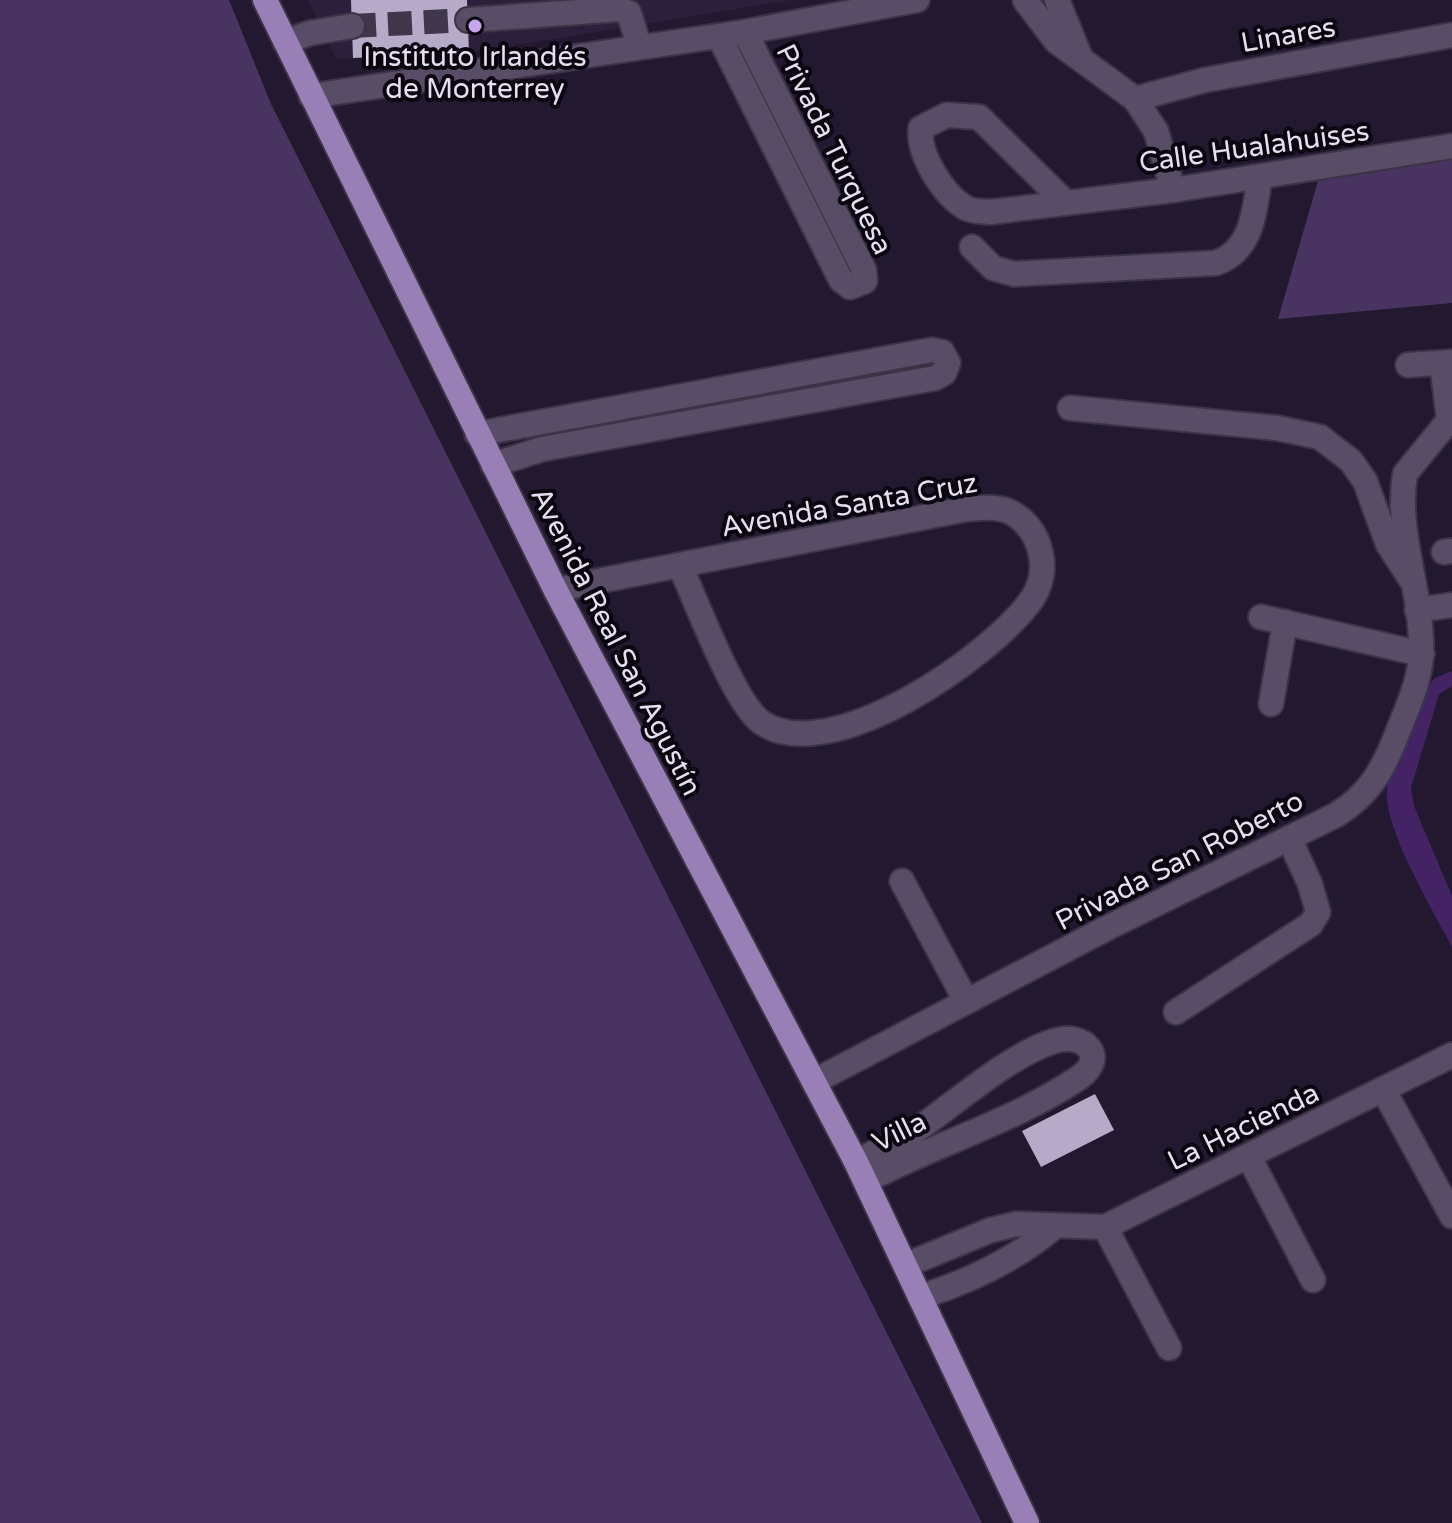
<svg xmlns="http://www.w3.org/2000/svg" width="1452" height="1523" viewBox="0 0 1452 1523" font-family="'Varela Round',sans-serif">
	<rect width="100%" height="100%" fill="#22182f"/>
	<polygon fill="#2c1f3c" points="308,0 792,0 469,53 336,59"/>
	<g fill="#493461">
		<polygon points="0,0 229,0 271,104 982,1523 0,1523"/>
		<polygon points="1452,152 1452,303 1278,319 1320,174"/>
	</g>
	<path fill="#442365" d="M1452,671v15l-13,8 -28,94 3,18 38,90v51c-18,-35 -70,-121 -65,-158 3,-26 27,-72 37,-98l11,-13z"/>
	<g fill="#b6aac9">
		<polygon points="351,0 467,0 469,53 353,58"/>
		<polygon points="1095,1094 1114,1130 1041,1167 1022,1131"/>
	</g>
	<g fill="none" stroke-linecap="round" stroke-linejoin="round">
		<polyline stroke="#3f364c" stroke-width="24" stroke-dasharray="24 12" stroke-linecap="butt" points="352,26 468,20"/>
		<defs>
			<g id="minor">
				<polyline points="1025,0 1056,41 1135,99 1156,131 1173,190"/>
				<polyline points="1057,0 1079,54"/>
				<polyline points="468,20 620,9 629,13 639,46"/>
				<polyline points="719,36 841,280 850,287 865,281 864,270 745,32"/>
				<polyline points="285,42 310,33 352,26"/>
				<polyline points="311,96 745,32 917,0"/>
				<polyline points="1135,99 1205,80 1452,35"/>
				<path d="M1064,201l-85,-84 -32,-2 -26,13c-4,25 22,67 45,80 8,4 17,3 25,4l182,-22 279,-44"/>
				<path d="M972,247l21,21 21,6 202,-11c37,-13 38,-52 44,-86"/>
				<polyline points="1442,363 1449,420"/>
				<polyline points="1408,365 1452,362"/>
				<polyline points="1070,408 1277,428 1320,437 1351,461 1365,481 1388,544 1410,578"/>
				<polyline points="477,434 932,350 942,352 948,363 944,373 935,378 542,449 493,465"/>
				<polyline points="1444,552 1452,551"/>
				<path d="M556,591l22,-6 388,-76c15,-1 34,-4 48,5 28,18 37,57 18,85 -40,57 -203,171 -271,123 -27,-19 -65,-122 -81,-156"/>
				<polyline points="1417,610 1452,605"/>
				<polyline points="1261,617 1422,654"/>
				<polyline points="1271,704 1285,622"/>
				<polyline points="902,881 966,1001"/>
				<polyline points="1176,1012 1311,924 1318,912 1310,884 1289,838"/>
				<path d="M815,1081l292,-153 229,-113c34,-21 47,-45 61,-81 10,-26 24,-54 24,-82 2,-59 -26,-119 -16,-178l44,-54"/>
				<polyline points="1383,1089 1452,1216"/>
				<polyline points="1249,1157 1313,1280"/>
				<path d="M856,1162c22,-12 45,-21 65,-35 38,-27 89,-72 133,-86 30,-10 54,16 26,36 -66,45 -144,66 -214,104"/>
				<polyline points="1105,1227 1169,1348"/>
				<polyline points="906,1265 991,1230 1017,1224 1105,1227 1452,1055"/>
				<path d="M920,1297c48,-15 96,-38 134,-70"/>
			</g>
			<polyline id="major" points="265,0 556,591 856,1162 1027,1523"/>
		</defs>
		<use href="#minor" stroke="#3c3346" stroke-width="28"/>
		<use href="#major" stroke="#3c3346" stroke-width="28"/>
		<use href="#minor" stroke="#584c67" stroke-width="24"/>
		<use href="#major" stroke="#9880b7" stroke-width="24"/>
	</g>
	<circle fill="#c6a6f0" stroke="#0a060f" stroke-width="3" cx="475" cy="26" r="8"/>
	<g text-anchor="middle" stroke-width="8" stroke-linejoin="round" paint-order="stroke">
		<g font-size="28" fill="#e5dfef" stroke="#0a060f">
			<text transform="translate(1288 34) rotate(-10)" y="10">Linares</text>
			<text transform="translate(1254 146) rotate(-8)" y="10">Calle Hualahuises</text>
			<text transform="translate(835 149) rotate(64)" y="10">Privada Turquesa</text>
			<text transform="translate(849 504) rotate(-10)" y="10">Avenida Santa Cruz</text>
			<text transform="translate(617 641) rotate(63)" y="10">Avenida Real San Agustín</text>
			<text transform="translate(1179 860) rotate(-27)" y="10">Privada San Roberto</text>
			<text transform="translate(1243 1126) rotate(-26)" y="10">La Hacienda</text>
			<text transform="translate(899 1131) rotate(-26)" y="10">Villa</text>
		</g>
		<g font-size="28" fill="#e5dfef" stroke="#0a060f">
			<text x="475" y="66">Instituto Irlandés<tspan x="475" dy="32">de Monterrey</tspan></text>
		</g>
	</g>
</svg>
